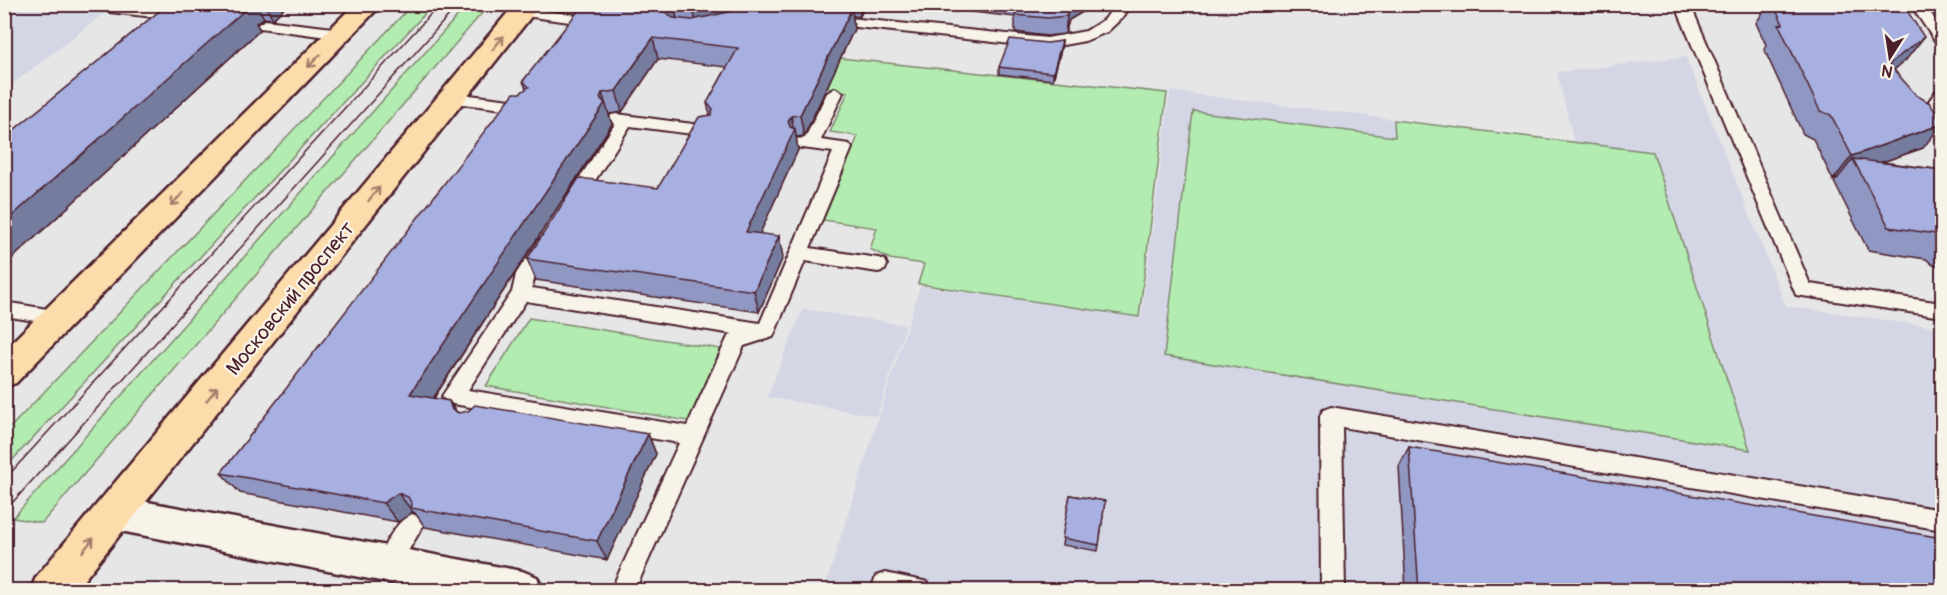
<svg xmlns="http://www.w3.org/2000/svg" width="1947" height="595" viewBox="0 0 1947 595" font-family="Pangolin,sans-serif">
	<rect width="100%" height="100%" fill="#e7e6e7"/>
	<filter id="ink" filterUnits="userSpaceOnUse"><feTurbulence type="fractalNoise" baseFrequency=".0167" numOctaves="2"/><feDisplacementMap in="SourceGraphic" scale="12" xChannelSelector="R" yChannelSelector="G"/><feConvolveMatrix kernelMatrix="1 2 1 2 8 2 1 2 1" color-interpolation-filters="sRGB"/></filter>
	<g filter="url(#ink)">
		<g fill="#d4d6e5">
			<polygon points="5,5 115,5 5,90"/>
			<polygon points="1686,57 1786,306 1942,328 1942,590 824,590 920,286 1141,317 1170,91 1574,142 1557,72"/>
			<polygon points="803,309 906,325 877,416 767,397"/>
		</g>
		<g fill="#b2ecb0" stroke="#7e866e" stroke-width="1.5">
			<polygon points="468,4 489,5 42,523 13,518"/>
			<polygon points="412,5 433,5 5,468 5,433"/>
			<polygon points="840,58 1167,93 1139,317 918,284 924,264 890,259 870,249 877,228 823,220 858,136 830,132 848,92 827,88"/>
			<polygon points="1193,111 1395,137 1394,120 1653,152 1750,450 1164,356"/>
			<polygon points="529,318 721,349 688,421 486,386"/>
		</g>
		<g fill="none" stroke-linecap="round" stroke-linejoin="round">
			<defs>
				<g id="lane">
					<polygon points="105,4 181,12 188,16 181,20 109,12 102,8"/>
					<polygon points="1115,4 1130,4 1123,17 1107,32 1085,41 1047,48 829,24 822,20 829,16 1047,38 1086,31 1105,19"/>
					<polygon points="1675,4 1690,4 1810,284 1942,303 1942,317 1796,295"/>
					<polygon points="1910,4 1925,4 1942,31 1942,45 1937,44"/>
					<polygon points="522,8 592,17 599,21 592,25 517,15 515,12 517,9"/>
					<polygon points="265,20 342,29 350,34 342,39 260,28 257,25"/>
					<path d="M835,88l8,5 -22,47 28,4 3,4 -42,100 68,10 7,2 2,5 -2,5 -7,2 -73,-11 -32,76 -29,9 -109,244h-24l68,-147 -226,-39 -7,-2 -4,-6 70,-104 4,-18 22,-34 7,-2 7,2 2,5 -19,30 -3,13 228,35 73,-171 -38,-5 -2,-4 2,-4 10,-1 22,-45zM526,301l207,33 -4,1 -3,6 -39,85 -219,-36z"/>
					<polygon points="1942,90 1942,118 1936,117 1929,101 1936,91"/>
					<polygon points="453,93 527,102 535,107 527,112 447,102 445,98 447,94"/>
					<polygon points="617,114 708,126 714,127 716,131 714,135 708,136 630,126 580,204 568,204 565,200 615,124 609,119 611,115"/>
					<polygon points="4,302 60,311 67,313 70,318 67,323 60,325 4,316"/>
					<polygon points="1331,407 1942,510 1942,530 1342,427 1345,590 1321,590 1320,416 1323,410"/>
					<path d="M412,514l8,3 4,7 -4,7 -25,42 -8,3 -8,-3 -4,-8c7,-16 21,-45 37,-51z"/>
					<polygon points="885,573 928,582 931,590 876,590 873,584 876,576"/>
				</g>
				<polygon id="street" points="115,496 522,571 537,577 543,590 427,590 115,530 101,525 96,513 101,501"/>
				<g id="primary">
					<polygon points="355,4 382,4 16,383 4,387 4,350"/>
					<polygon points="515,4 541,4 76,590 31,590 36,577"/>
				</g>
			</defs>
			<use href="#lane" stroke="#4a1f2b" stroke-width="4"/>
			<use href="#street" stroke="#4a1f2b" stroke-width="5"/>
			<use href="#primary" stroke="#4a1f2b" stroke-width="5"/>
			<use href="#lane" fill="#f7f3e8" fill-rule="evenodd"/>
			<use href="#street" fill="#f7f3e8" fill-rule="evenodd"/>
			<use href="#primary" fill="#fddcac" fill-rule="evenodd"/>
			<g stroke="#4a1f2b" stroke-width="1.5">
				<polyline points="4,480 440,4"/>
				<polyline points="4,512 459,4"/>
			</g>
		</g>
		<g fill="#9097c2" stroke="#4a1f2b" stroke-width="1.5">
			<polygon points="168,4 288,4 273,19 264,18 256,23 260,30 4,266 4,138"/>
			<polygon points="590,4 866,4 860,16 853,16 854,29 804,136 796,137 798,150 760,233 783,257 759,312 536,280 527,259 658,188 710,115 707,103 727,67 658,59 622,112 609,114 612,124 434,398 449,401 456,411 459,413 648,434 656,454 607,560 425,527 415,513 413,512 398,522 240,493 221,473 520,93 526,89 523,81 587,6"/>
			<polygon points="904,4 1096,4 1069,20 1065,34 1047,36 1015,32 1015,17"/>
			<polygon points="1768,4 1903,4 1906,60 1894,70 1923,148 1882,162 1942,170 1942,266 1933,265 1926,259 1868,250 1834,182 1838,178 1833,180 1813,139 1803,134 1764,49 1766,45 1756,23"/>
			<polygon points="1062,41 1061,49 1053,80 999,74 999,67"/>
			<polygon points="1409,447 1942,591 1406,591 1399,466"/>
			<polygon points="1070,495 1105,501 1098,551 1062,545"/>
		</g>
		<g fill="#757b9e" stroke="#4a1f2b" stroke-width="1.5">
			<polygon points="243,4 256,4 264,18 256,23 260,30 4,266 4,223"/>
			<polygon points="265,4 288,4 273,19"/>
			<polygon points="671,4 674,4 678,24 663,10"/>
			<polygon points="696,4 786,4 697,26 692,5"/>
			<polygon points="859,4 866,4 860,16"/>
			<polygon points="1070,4 1096,4 1069,20 1065,34 1067,16"/>
			<polygon points="852,8 854,29 804,136 800,115"/>
			<polygon points="1924,37 1906,60 1871,88 1889,64"/>
			<polygon points="653,38 658,59 622,112 616,91"/>
			<polygon points="1062,41 1061,49 1053,80 1053,73"/>
			<polygon points="602,93 612,124 423,414 410,394"/>
			<polygon points="791,116 794,131 795,129 798,150 751,253 746,232 788,121"/>
			<polygon points="1942,124 1923,148 1859,170 1853,159 1838,178 1833,180 1852,156"/>
			<polygon points="779,236 783,257 759,312 754,291"/>
			<polygon points="449,401 462,421 452,410"/>
			<polygon points="648,434 656,454 607,560 597,541"/>
			<polygon points="398,493 413,512 398,522 383,503"/>
		</g>
		<g fill="#a7b0e1" stroke="#4a1f2b" stroke-width="1.5">
			<polygon points="168,4 243,4 247,8 4,223 4,138"/>
			<polygon points="590,4 671,4 663,10 673,18 692,20 765,4 819,4 852,8 800,115 791,116 788,121 790,127 795,129 746,232 779,236 754,291 527,259 579,178 658,188 699,117 711,115 713,109 707,103 738,48 653,38 616,91 602,93 600,98 605,103 410,394 449,401 452,410 459,413 468,411 475,405 648,434 597,541 411,508 412,504 408,497 398,493 383,503 221,473 514,93 520,93 529,87 523,81 582,6 587,6"/>
			<polygon points="1019,4 1070,4 1067,16 1048,18 1015,15"/>
			<polygon points="1773,4 1903,4 1924,37 1889,64 1916,95 1930,103 1942,124 1852,156 1831,115 1820,111 1779,25 1783,24"/>
			<polygon points="1010,39 1047,43 1062,41 1053,73 999,67"/>
			<polygon points="1853,159 1942,170 1942,235 1889,227"/>
			<polygon points="1409,447 1942,538 1942,591 1419,591"/>
			<polygon points="1070,495 1105,501 1099,545 1062,538"/>
		</g>
		<defs><path id="oneway-shaft" d="M-6 0H5M1.5-3L5.5 0L1.5 3" fill="none" stroke-width="1.6" stroke-linecap="round" stroke-linejoin="round" transform="scale(1.5)"/></defs>
		<g stroke="#a47e6c">
			<use href="#oneway-shaft" transform="translate(498 43) rotate(-51)"/>
			<use href="#oneway-shaft" transform="translate(314 61) rotate(135)"/>
			<use href="#oneway-shaft" transform="translate(374 194) rotate(-51)"/>
			<use href="#oneway-shaft" transform="translate(177 199) rotate(135)"/>
			<use href="#oneway-shaft" transform="translate(212 394) rotate(-51)"/>
			<use href="#oneway-shaft" transform="translate(88 545) rotate(-51)"/>
		</g>
	</g>
	<g text-anchor="middle" stroke-width="4.5" stroke-linejoin="round" paint-order="stroke">
		<g font-size="20" fill="#4a1f2b" stroke="#f7f3e8">
			<text transform="translate(290 298) rotate(-51)" y="7">Московский проспект</text>
		</g>
	</g>
	<rect width="1947" height="595" fill="none" stroke="#f7f3e8" stroke-width="24"/>
	<rect x="12" y="12" width="1923" height="571" fill="none" stroke="#4a1f2b" stroke-width="2" filter="url(#ink)"/>
	<g transform="translate(1890 57) rotate(192)" stroke="#f7f3e8" stroke-width="4.5" paint-order="stroke">
	<path d="M0-4.5L10 22L0 15L-10 22Z" fill="#4a1f2b"/>
	<text y="-9" font-size="16" font-weight="bold" text-anchor="middle" fill="#4a1f2b">N</text>
	</g>
</svg>
